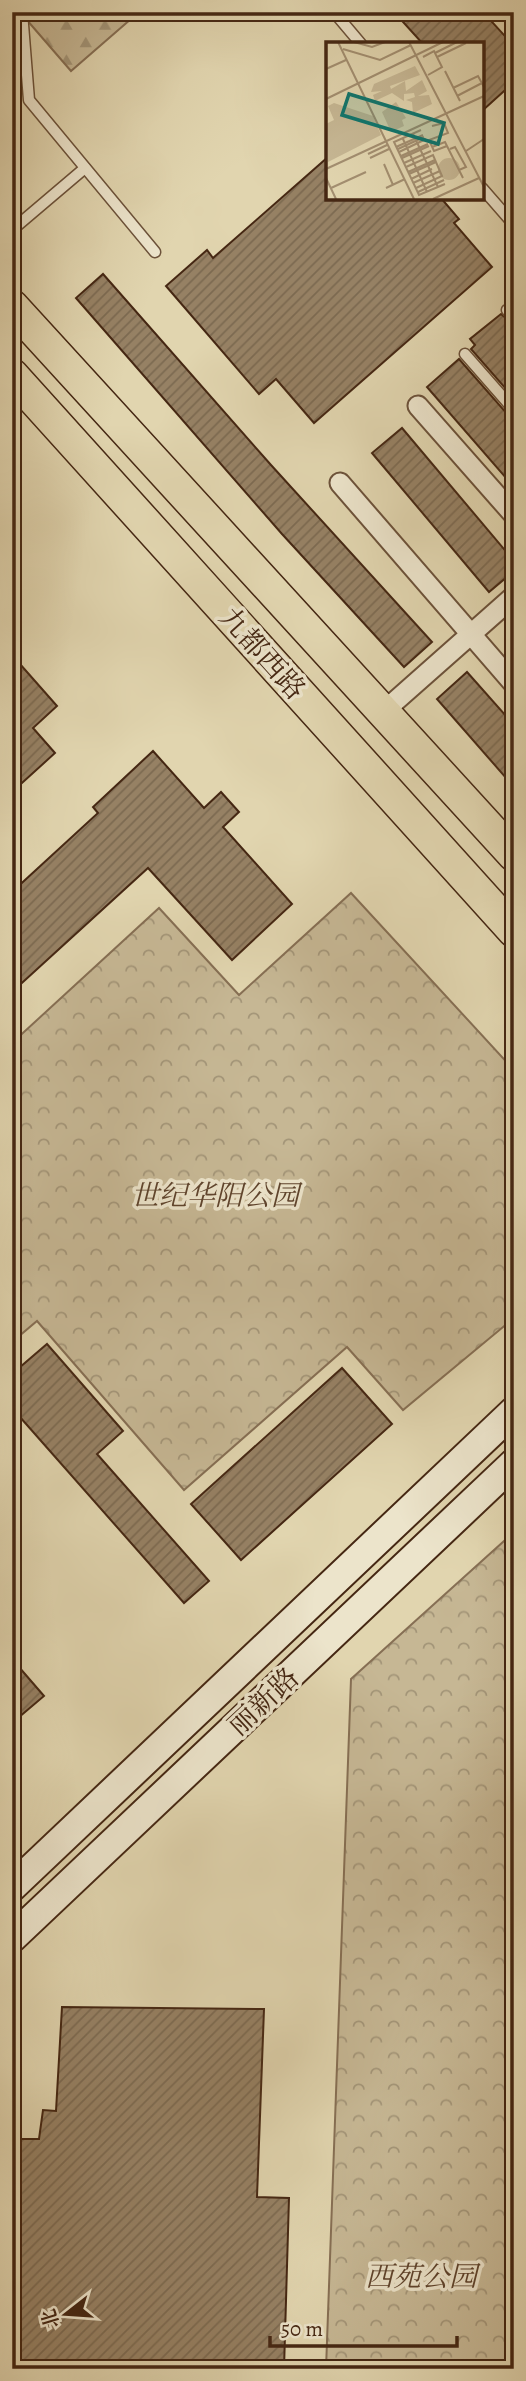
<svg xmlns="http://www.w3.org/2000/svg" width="526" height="2381" viewBox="0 0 526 2381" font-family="Alegreya,'Noto Serif SC',serif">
	<defs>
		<pattern id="forest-firs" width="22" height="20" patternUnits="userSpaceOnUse" patternTransform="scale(1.75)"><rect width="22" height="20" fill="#c6b794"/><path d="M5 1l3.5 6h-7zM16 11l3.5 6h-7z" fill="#a39578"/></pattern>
		<pattern id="park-crowns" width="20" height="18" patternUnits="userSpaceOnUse" patternTransform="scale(1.75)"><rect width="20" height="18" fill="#c6b794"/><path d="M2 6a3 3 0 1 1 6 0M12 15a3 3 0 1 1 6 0" fill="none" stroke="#a39578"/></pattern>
		<pattern id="building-hatch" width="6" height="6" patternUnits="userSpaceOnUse" patternTransform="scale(1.75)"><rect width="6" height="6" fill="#968164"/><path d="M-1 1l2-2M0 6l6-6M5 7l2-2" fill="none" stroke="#7c6a51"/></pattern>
	</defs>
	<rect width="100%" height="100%" fill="#e1d5af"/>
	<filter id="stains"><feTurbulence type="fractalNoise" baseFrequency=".00286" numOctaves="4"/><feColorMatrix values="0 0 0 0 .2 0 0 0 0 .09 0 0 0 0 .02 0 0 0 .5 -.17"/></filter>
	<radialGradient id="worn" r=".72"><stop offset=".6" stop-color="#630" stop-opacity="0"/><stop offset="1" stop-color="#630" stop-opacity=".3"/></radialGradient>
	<polygon fill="url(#forest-firs)" stroke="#866f54" stroke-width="2" points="34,12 139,12 71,71 26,19"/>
	<g fill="url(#park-crowns)" stroke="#866f54" stroke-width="2">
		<polygon points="351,893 514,1070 514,1318 403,1410 347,1347 184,1490 37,1321 12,1342 12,1043 159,908 239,995"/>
		<polygon points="514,1532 514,2369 326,2369 351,1679"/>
	</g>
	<g fill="url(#building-hatch)" stroke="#452713" stroke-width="2">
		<polygon points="394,12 483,12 514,46 514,82 482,111 482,44 423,44"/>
		<polygon points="328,157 328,198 441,198 459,219 454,223 492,267 314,423 276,379 259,394 166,286 207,250 213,258"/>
		<polygon points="103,274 271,465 432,642 404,667 282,534 76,298"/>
		<polygon points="501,314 514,325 514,398 471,349 475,345 470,339"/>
		<polygon points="459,359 508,415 514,417 514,487 427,387"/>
		<polygon points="402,428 514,561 514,571 489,592 372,453"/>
		<polygon points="12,655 57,706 33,728 55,753 12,792"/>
		<polygon points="467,672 514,725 514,787 437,699"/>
		<polygon points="153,751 204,808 221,792 239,812 223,827 292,904 232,960 148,868 12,992 12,892 98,813 93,807"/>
		<polygon points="47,1344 123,1431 97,1454 209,1581 184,1603 12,1408 12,1374"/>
		<polygon points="342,1368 392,1424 241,1560 191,1504"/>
		<polygon points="12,1659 44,1696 12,1723"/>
		<polygon points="62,2007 264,2009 257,2197 289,2198 284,2369 12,2369 12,2139 39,2139 43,2110 56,2111"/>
	</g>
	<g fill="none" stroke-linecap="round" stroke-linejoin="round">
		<defs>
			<g id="service">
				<polyline points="22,12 29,100 155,252"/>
				<polyline points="334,12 361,44"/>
				<polyline points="482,188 509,219 514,215"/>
				<polyline points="12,230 85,168"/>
				<polyline points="507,310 514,318"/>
				<polyline points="465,354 514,410"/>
			</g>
			<g id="minor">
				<polyline points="418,406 514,515"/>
				<polyline points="340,483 514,684"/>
				<polyline points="383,712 514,596"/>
			</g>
			<g id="secondary">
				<polyline points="12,1887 514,1411"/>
				<polyline points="12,1938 514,1463"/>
			</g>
			<g id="primary">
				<polyline points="12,306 514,855"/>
				<polyline points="12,375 514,931"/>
			</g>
		</defs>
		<use href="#service" stroke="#6c523a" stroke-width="13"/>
		<use href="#minor" stroke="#6c523a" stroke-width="23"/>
		<use href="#secondary" stroke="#452713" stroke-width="32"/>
		<use href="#primary" stroke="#452713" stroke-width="35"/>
		<use href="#service" stroke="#ece4cb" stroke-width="10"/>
		<use href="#minor" stroke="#ece4cb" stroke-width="19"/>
		<use href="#secondary" stroke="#ece4cb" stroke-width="28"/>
		<use href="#primary" stroke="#e1d5af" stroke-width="32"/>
	</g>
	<g text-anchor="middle" stroke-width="7" stroke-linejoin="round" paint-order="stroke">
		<g font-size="28" fill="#452713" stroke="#ece4cb">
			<text transform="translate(263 653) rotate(48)" y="10">九都西路</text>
			<text transform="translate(263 1701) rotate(-43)" y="10">丽新路</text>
		</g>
		<g font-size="28" font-style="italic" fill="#5f442d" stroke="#ece4cb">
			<text x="215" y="1205">世纪华阳公园</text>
			<text x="421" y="2286">西苑公园</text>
		</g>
	</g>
	<g transform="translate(326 42)">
		<rect width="158" height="158" fill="#e1d5af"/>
		<path d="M89,24l5,9 -30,11 1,3 14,-8 1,10 16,-11 5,11 -9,5 11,-1 3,9 -19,9 -1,-11 -6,-2 9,-3 -1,-4 -10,1v7l-12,-8 -17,8 -2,-6 9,-4 -11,1 3,-8zM112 127a11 11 0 1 1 22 0a11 11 0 1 1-22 0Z" fill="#c6b794"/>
		<path d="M70,60l10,16 -4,2 2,6 -13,6 -9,-20zM8,61l39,13 8,19 -53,27 -2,-38 8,-4 -6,-14z" fill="#c6b794"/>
		<path fill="none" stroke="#a38f71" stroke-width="2" d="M12,0l76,157M28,0l18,5 13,-5M83,0l75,145M17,7l37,11 31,-15M109,11l22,-11M97,15l11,-6 8,16 -14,8M111,15l29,-14M0,27l20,-9M119,29l15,30M127,46l25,-12 6,11M131,54l25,-13M0,57l117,-57M106,84l12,-3 4,10 -19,7 5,11 13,-5M95,88l-27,12 25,53 26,-11M87,92l25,53M77,97l24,53M70,105l27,-12M106,105l13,-5 18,36M72,107l26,-12M124,107l5,-2 11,20 -7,3M140,109l18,-12M73,110l27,-13M42,112l19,-9M75,114l27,-12M44,116l19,-9M76,116l27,-12M78,121l27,-12M58,122l9,21M80,125l27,-12 9,21 -26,12M0,127l158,-73M82,130l27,-12M83,132l27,-12M0,136l10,21M85,137l21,-10M87,141l27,-12M5,146l35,-16M60,146l19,-9M92,150l26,-12M107,157l46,-21"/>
		<path fill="#0f766e" fill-opacity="0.15" stroke="#0f766e" stroke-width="3.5" d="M23,52l95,29 -6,21 -96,-29z"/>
		<rect width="158" height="158" fill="none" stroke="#452713" stroke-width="3.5"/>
	</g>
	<rect width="526" height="2381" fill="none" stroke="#e1d5af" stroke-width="42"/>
	<rect x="14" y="14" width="498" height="2353" fill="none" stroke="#452713" stroke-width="3.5"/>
	<rect x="21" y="21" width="484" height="2339" fill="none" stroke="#452713" stroke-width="2"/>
	<g transform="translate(66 2314) rotate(253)" stroke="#ece4cb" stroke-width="5" paint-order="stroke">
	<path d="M0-5L12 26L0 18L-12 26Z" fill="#452713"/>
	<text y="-10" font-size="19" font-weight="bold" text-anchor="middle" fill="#452713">北</text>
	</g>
	<path d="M270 2336v10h187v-10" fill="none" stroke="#452713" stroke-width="3.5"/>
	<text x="281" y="2336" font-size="21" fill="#452713" stroke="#ece4cb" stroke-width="5" paint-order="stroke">50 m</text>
	<rect width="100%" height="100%" filter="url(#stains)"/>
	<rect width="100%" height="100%" fill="url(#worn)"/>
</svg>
